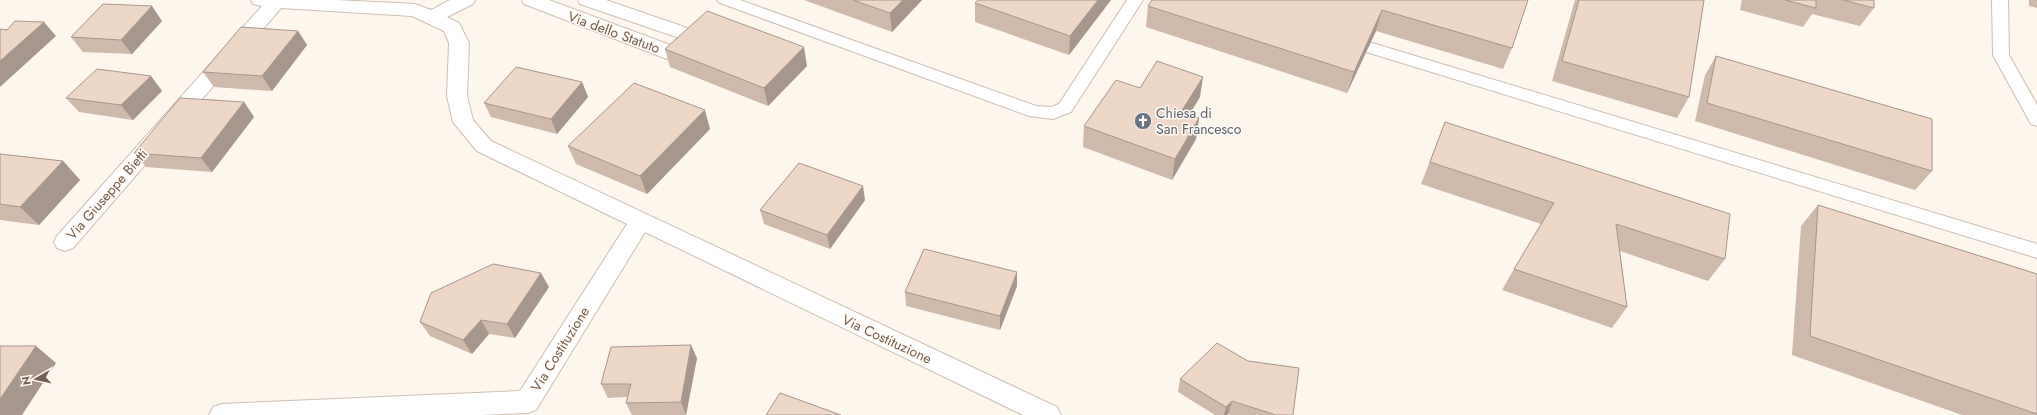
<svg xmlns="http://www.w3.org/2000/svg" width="2037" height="415" viewBox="0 0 2037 415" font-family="Jost,sans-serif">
	<rect width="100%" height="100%" fill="#fcf6ed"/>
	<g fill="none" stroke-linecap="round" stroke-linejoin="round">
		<defs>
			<g id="lane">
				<polygon points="717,0 740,0 1036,106 1051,107 1059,104 1127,0 1143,0 1071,112 1053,119 1029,116 720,3"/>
				<polygon points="1992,0 2008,0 2009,55 2037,105 2037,126 2031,124 1993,55"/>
				<polygon points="1369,42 2037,244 2037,258 1363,51 1361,47 1363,43"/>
			</g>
			<g id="street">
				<polygon points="251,0 336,0 415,4 431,10 450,0 475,0 473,4 447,17 459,23 469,43 467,96 473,120 491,141 1057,407 1061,415 1023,415 645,232 536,410 527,413 480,415 209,415 213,407 222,404 520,391 627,224 477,151 453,122 447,96 449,43 444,31 412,16 281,8 73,248 65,251 57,248 54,242 57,236 262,6 253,4"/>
				<polygon points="522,0 549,0 681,49 684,54 681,59 674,60 667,59 524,4"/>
				<polygon points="578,0 606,0 702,33 705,37 702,41 695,43 688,41 580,4"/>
			</g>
		</defs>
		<use href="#lane" stroke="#cebfb3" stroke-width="2"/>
		<use href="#street" stroke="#cebfb3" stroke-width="2"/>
		<use href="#lane" fill="#fff" fill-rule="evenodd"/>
		<use href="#street" fill="#fff" fill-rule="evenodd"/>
	</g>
	<g fill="#ceb9ab">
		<polygon points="804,0 922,0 892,32"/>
		<polygon points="1111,0 1069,55 975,22 975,3"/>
		<polygon points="1528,0 1512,48 1503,69 1376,31 1347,93 1146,27 1148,6"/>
		<polygon points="1575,0 1704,0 1689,97 1677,118 1552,81"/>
		<polygon points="1742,0 1874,0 1874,8 1860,26 1812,14 1803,27 1740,10"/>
		<polygon points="2029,0 2037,0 2037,8 2029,6"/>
		<polygon points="162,21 132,54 83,52 71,37"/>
		<polygon points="298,31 307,45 272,91 214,87 203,72"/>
		<polygon points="665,49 807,66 768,106 670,67"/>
		<polygon points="1716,56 1932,171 1915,190 1695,121 1705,75"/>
		<polygon points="151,76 162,91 133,120 79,112 66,98"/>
		<polygon points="582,82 588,97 557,134 491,117 484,103"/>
		<polygon points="1200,97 1189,115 1199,118 1196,139 1172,180 1083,147 1084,126"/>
		<polygon points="244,102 254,117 212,172 146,167 134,153"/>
		<polygon points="1445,122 1725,259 1708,281 1620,251 1627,307 1612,328 1502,290 1514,269 1541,224 1421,184"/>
		<polygon points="710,129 647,194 576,164 568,146"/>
		<polygon points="0,154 63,161 80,180 39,225 0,220"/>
		<polygon points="865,200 830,249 764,224 760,210"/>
		<polygon points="1818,205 2037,274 2037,415 1962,415 1792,355 1801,226"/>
		<polygon points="1017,286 1000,330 906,306 905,292"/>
		<polygon points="549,287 515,338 489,334 472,354 430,336 420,322"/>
		<polygon points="697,358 686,415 632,415 626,403 627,397 608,398 601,384"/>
		<polygon points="1180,379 1293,415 1231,415 1228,414 1227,415 1215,415 1178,392"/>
	</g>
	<g fill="#a7968b">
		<polygon points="903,0 922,0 892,32 890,13"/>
		<polygon points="1098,0 1111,0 1069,55 1070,36"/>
		<polygon points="152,6 162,21 132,54 121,40"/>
		<polygon points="1382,10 1376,31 1347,93 1354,72"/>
		<polygon points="44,22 56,36 0,87 0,61"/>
		<polygon points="298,31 307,45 272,91 262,76"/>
		<polygon points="804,47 807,66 768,106 764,88"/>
		<polygon points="151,76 162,91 133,120 121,105"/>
		<polygon points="1203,77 1200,97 1178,133 1181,112"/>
		<polygon points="582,82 588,97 557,134 551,119"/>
		<polygon points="244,102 254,117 212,172 201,158"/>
		<polygon points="705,110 710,129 647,194 640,176"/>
		<polygon points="1199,118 1196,139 1172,180 1175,159"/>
		<polygon points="63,161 80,180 39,225 20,207"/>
		<polygon points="863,186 865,200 830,249 827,235"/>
		<polygon points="1017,272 1017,286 1000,330 1000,316"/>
		<polygon points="541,273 549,287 515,338 507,324"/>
		<polygon points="481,320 489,334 472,354 463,340"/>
		<polygon points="691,345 697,358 686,415 681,402"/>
		<polygon points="36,346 56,363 22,415 0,415 0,399"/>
		<polygon points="1232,401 1228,414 1227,415 1224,415 1226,407"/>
	</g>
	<g fill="#efd7c7" stroke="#a7968b">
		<polygon points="853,0 903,0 890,13"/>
		<polygon points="978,0 1098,0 1070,36 975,3"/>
		<polygon points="1152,0 1528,0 1512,48 1382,10 1354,72 1148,6"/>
		<polygon points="1579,0 1704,0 1689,97 1562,61"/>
		<polygon points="1785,0 1816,0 1816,8"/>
		<polygon points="1843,0 1874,0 1874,8"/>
		<polygon points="103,4 152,6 121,40 71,37"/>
		<polygon points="707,11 804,47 764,88 665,49"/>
		<polygon points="15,21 44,22 0,61 0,29 7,30"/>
		<polygon points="241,27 298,31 262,76 203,72"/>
		<polygon points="1716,56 1932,119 1932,171 1707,103"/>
		<polygon points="1157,61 1203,77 1181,112 1199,118 1175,159 1084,126 1116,80 1140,88"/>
		<polygon points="516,67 582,82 551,119 484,103"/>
		<polygon points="97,69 151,76 121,105 66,98"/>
		<polygon points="634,83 705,110 640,176 568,146"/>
		<polygon points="180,98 244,102 201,158 134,153"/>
		<polygon points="1445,122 1730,214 1725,259 1616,224 1627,307 1514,269 1554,203 1430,162"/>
		<polygon points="0,154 63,161 20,207 0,204"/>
		<polygon points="799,163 863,186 827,235 760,210"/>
		<polygon points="1818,205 2037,274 2037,414 1810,336"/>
		<polygon points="924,249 1017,272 1000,316 905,292"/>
		<polygon points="493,264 541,273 507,324 481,320 463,340 420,322 431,293"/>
		<polygon points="1217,343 1248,361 1299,368 1293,415 1276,415 1232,401 1226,407 1180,379"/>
		<polygon points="691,345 681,402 626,403 631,384 601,384 611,347"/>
		<polygon points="0,346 36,346 0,399"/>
		<polygon points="780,393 841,415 766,415"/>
	</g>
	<defs>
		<symbol id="church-disc" viewBox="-11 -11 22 22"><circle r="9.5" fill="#6b7280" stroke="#fefaf4"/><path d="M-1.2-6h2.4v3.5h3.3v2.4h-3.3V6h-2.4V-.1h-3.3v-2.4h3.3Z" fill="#fff"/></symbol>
	</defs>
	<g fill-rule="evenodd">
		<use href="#church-disc" x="1133" y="111" width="20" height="20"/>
	</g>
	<g text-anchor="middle" stroke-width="3" stroke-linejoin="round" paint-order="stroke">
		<g font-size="14" fill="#765e51" stroke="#fefaf4">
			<text transform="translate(614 32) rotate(20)" y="5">Via dello Statuto</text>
			<text transform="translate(107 194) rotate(-49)" y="5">Via Giuseppe Bietti</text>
			<text transform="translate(887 339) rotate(25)" y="5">Via Costituzione</text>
			<text transform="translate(560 349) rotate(-58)" y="5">Via Costituzione</text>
		</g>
		<g font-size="14" fill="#5b616d" stroke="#fefaf4" text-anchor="start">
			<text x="1156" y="118">Chiesa di<tspan x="1156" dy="16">San Francesco</tspan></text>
		</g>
	</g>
	<g transform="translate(36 379) rotate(261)" stroke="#fefaf4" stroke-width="3" paint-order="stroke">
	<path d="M0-3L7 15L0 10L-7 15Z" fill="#765e51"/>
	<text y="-6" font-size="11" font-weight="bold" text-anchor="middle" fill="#765e51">N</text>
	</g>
</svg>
